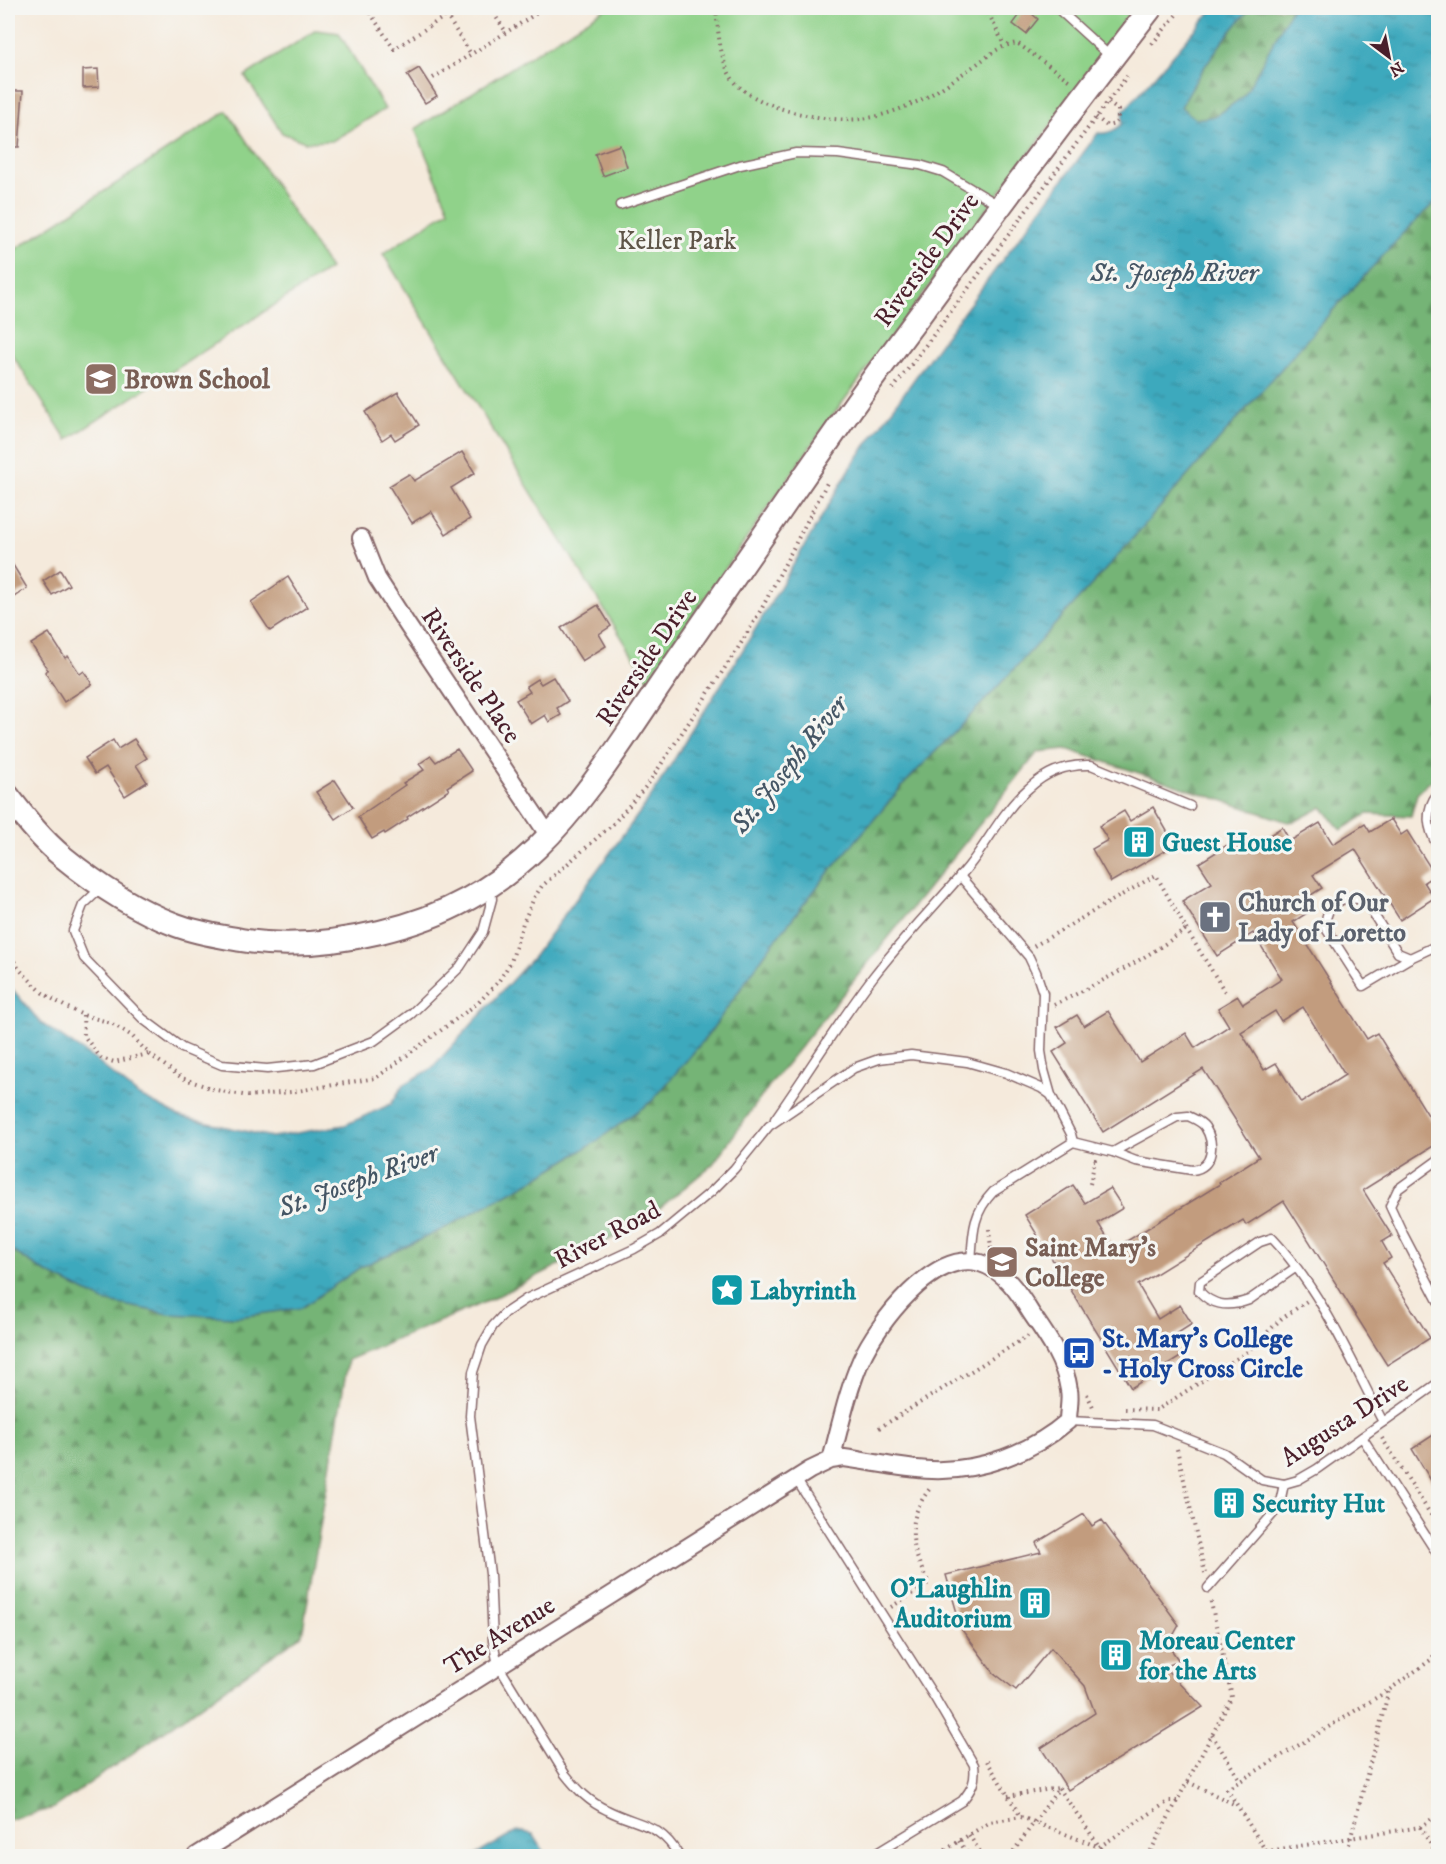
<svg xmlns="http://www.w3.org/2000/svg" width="1446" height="1864" viewBox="0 0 1446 1864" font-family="'IM FELL DW Pica',serif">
	<defs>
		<pattern id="forest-firs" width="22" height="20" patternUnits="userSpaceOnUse" patternTransform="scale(1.5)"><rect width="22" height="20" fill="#74b476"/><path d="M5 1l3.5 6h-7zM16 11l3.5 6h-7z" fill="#619261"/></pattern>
		<pattern id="water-ripples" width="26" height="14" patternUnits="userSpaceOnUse" patternTransform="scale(1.5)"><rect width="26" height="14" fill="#3da9bd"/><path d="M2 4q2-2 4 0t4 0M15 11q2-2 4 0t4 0" fill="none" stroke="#35899a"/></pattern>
	</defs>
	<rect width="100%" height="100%" fill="#f6f6f2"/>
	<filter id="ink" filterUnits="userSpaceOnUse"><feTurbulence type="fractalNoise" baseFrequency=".0167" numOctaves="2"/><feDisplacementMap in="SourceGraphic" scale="12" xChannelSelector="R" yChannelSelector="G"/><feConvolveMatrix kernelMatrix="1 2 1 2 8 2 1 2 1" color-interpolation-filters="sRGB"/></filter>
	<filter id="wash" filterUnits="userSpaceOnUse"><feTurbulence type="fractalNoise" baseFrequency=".008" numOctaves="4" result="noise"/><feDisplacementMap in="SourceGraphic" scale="24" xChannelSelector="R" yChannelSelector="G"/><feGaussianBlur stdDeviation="1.35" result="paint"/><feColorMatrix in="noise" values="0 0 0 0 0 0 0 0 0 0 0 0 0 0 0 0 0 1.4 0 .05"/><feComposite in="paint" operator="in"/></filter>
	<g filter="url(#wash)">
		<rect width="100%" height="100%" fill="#f5eadc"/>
		<g fill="#90d28a" stroke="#6d785a" stroke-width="1.5">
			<polygon points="606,8 1141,8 986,210 822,430 648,680 383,254 449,210 415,129"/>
			<polygon points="316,30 339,33 385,109 332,141 305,142 282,133 245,76"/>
			<polygon points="227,111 330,269 67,440 8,348 8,254"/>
		</g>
		<g fill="url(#forest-firs)" stroke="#5f6a50" stroke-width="1.5">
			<path d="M1251,8h41l-48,88 -28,20 -21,3 -14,-12c19,-37 42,-69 70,-99z"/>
			<polygon points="1438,199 1438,774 1417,794 1411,816 1367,814 1341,830 1322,807 1296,821 1288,822 1066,749 1038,752 772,1082 713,1164 640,1224 492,1299 348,1360 302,1635 54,1808 8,1820 8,1248 45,1272 104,1301 169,1314 237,1317 301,1308 361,1267 443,1229 537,1178 594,1143 653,1100 708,1035 769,948 829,872 905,783 991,694 1105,570 1331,312 1402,235"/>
		</g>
		<g fill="url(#water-ripples)" stroke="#446474" stroke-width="1.5">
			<path d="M1214,8h37c-28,30 -51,62 -70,99l15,12 20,-3 28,-20 48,-88h146v191l-36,36 -71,77 -226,258 -114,124 -86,89 -76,89 -60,76 -61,87 -55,65 -59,43 -57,35 -94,51 -82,38 -60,41 -64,9 -68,-3 -65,-13 -59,-29 -37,-24v-264l33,39 53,36 44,36 43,22 91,20 73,-12 46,-21 12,-19 28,-16 103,-113 114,-155 96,-153 110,-186 87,-120 157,-209c10,1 17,-2 24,-9l1,-12z"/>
			<polygon points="517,1831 533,1834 547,1856 474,1856"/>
		</g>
		<g id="blocks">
			<g fill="#c29c7e" fill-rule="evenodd">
				<polygon points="1025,8 1038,19 1026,34 1013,24"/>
				<polygon points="419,68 437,96 425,103 407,75"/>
				<polygon points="98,69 99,87 83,88 83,70"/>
				<polygon points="8,91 23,91 19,147 8,147"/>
				<polygon points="620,145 627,167 603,176 595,154"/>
				<polygon points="398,392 419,425 395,440 391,434 382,440 365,412"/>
				<polygon points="462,452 475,473 451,488 470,519 446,534 431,511 412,523 389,486 409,474 414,481"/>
				<polygon points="8,557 27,588 8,601"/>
				<polygon points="60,570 69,585 52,595 43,581"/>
				<polygon points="288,577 307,607 270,631 251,602"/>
				<polygon points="598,605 611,626 599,634 606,646 582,661 561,628"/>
				<polygon points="49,633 65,658 68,656 80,674 84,671 92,684 64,702 45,672 48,670 31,644"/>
				<polygon points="553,677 568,701 557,708 561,715 549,722 545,715 531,724 516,700 530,692 526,686 537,679 541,684"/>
				<polygon points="134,739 147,758 136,765 147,782 125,796 106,767 95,774 85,758 113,740 118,749"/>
				<polygon points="457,749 472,771 447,787 449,790 407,817 408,819 385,834 384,832 372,839 358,817 405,785 403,783 424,770 419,764 431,756 436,762"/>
				<polygon points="335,780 353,807 335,819 316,792"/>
				<polygon points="1153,807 1175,845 1111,882 1092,849 1108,840 1099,826 1124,811 1130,821"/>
				<path d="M1391,819l10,16 6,-4 28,44 -11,7 10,16 -34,22 -45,-71 -42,26 9,13 -19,12 7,11 -17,11 74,117 10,-6 61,98v12l-75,47 29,46 -10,6 9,16 -8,5 47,75 -43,27 -103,-164 -38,24 -3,-5 -105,65 20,34 22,-14 12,19 -22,14 12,18 -51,32 -106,-173 48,-30 12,18 25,-15 13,20 -25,15 16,26 106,-65 -1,-2 40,-25 -56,-88 -100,63 -50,-80 14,-9 -10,-16 20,-12 7,11 24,-15 32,51 46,-29 9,15 34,-22 -11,-18 20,-12 5,8 39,-25 -29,-46 -36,23 -35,-55 30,-18 -13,-20 44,-28 7,13 32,-21 8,14 30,-18 13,21 32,-20 5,8zM1303,1007l42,68 -44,28 -25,-40 -12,7 -23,-38 34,-21 6,10z"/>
				<polygon points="1438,1432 1438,1492 1412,1449"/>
				<polygon points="1226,1491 1241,1502 1231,1514 1217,1503"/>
				<polygon points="1084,1514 1092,1526 1102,1520 1179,1625 1168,1645 1179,1661 1164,1667 1203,1707 1068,1790 1041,1748 1095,1713 1085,1686 1051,1648 1016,1690 994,1673 962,1630 946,1575 1041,1552 1036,1543"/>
			</g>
		</g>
	</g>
	<g filter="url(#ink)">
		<use href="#blocks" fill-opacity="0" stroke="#866669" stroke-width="1.5"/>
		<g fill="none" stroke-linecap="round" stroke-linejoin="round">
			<defs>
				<g id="lane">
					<polyline points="1057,8 1112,58"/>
					<polyline points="620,205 740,165 796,153 838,154 920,165 943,172 1000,206"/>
					<path d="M1438,793c-14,18 -11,35 0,54"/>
					<polyline points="960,876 1029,957 1036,972 1043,993 1041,1051 1044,1070 1051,1095"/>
					<polyline points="101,888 83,905 73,931 84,958 143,1019 182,1048 222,1065 267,1069 314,1064 374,1041 411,1014 460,967 483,932 492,899 491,887"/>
					<path d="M1347,898l11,1 9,5 31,49 12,5 -47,28 -38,-59c1,-16 6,-24 22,-29z"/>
					<polyline points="1410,958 1438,945"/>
					<path d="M1188,1116c6,3 13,5 17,11 10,16 9,41 -13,43l-56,-9 -23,-9 64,-35z"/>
					<path d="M775,1119c33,-47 63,-96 98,-142 30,-39 64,-73 95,-110 21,-26 35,-57 61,-79 17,-16 39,-24 62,-23l99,41"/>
					<polyline points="1438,1160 1398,1189 1390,1206 1403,1234 1438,1301"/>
					<path d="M971,1263c2,-29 1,-49 22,-71l80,-50 40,10"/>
					<path d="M1295,1268l-46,32c-19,7 -36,7 -50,-9l1,-9 60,-40 12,-4c49,52 79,122 111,184"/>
					<polyline points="1068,1421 1153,1425 1224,1453 1262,1480 1284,1484 1298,1480 1317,1469 1438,1383"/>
					<polyline points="1362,1437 1438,1555"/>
					<path d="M796,1479l139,219 39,67c2,16 -2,24 -12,36l-90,55"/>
					<polyline points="1208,1588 1279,1507 1284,1484"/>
					<path d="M679,1856c-19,-34 -41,-30 -72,-46 -18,-8 -30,-21 -42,-36l-67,-109 -5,-24 -3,-67 -20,-158 3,-44 9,-27 11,-19 12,-13 21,-14 108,-50 26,-15 52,-43 22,-22 35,-43 85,-58 25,-9 32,-4 56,7 39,11 35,15 10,7 20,39 2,8"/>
				</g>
				<g id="street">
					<polyline points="361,538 377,578 408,626 549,836"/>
					<path d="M196,1856l614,-386 21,-10 13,-2c29,4 58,11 87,12 48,2 100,-17 137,-49 0,-10 3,-22 1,-31 -4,-29 -22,-54 -38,-77 -12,-20 -27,-43 -51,-50 -46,-14 -103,61 -119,97 -14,32 -21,67 -30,100"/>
				</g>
				<path id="secondary" d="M8,796c17,22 34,44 55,61 33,27 73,53 113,68 21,8 43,11 65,15 46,8 93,3 139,-8 157,-36 211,-148 296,-270 56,-81 112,-163 169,-244 31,-45 65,-89 97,-133 69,-94 138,-186 209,-277"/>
			</defs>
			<use href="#lane" stroke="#866669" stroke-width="11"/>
			<use href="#street" stroke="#866669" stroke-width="20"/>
			<use href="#secondary" stroke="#866669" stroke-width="26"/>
			<g stroke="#866669" stroke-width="4" stroke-dasharray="1.5 4.5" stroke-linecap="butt">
				<polyline points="367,8 394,49 458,8"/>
				<polyline points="490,8 506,32"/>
				<path d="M716,8c2,21 3,47 14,67 18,34 102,50 138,43 13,-2 27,-7 39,-12 24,-9 46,-26 67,-40 16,-11 24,-20 43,-23l53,38"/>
				<polyline points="986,8 1004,45"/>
				<polyline points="446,15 471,54"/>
				<polyline points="1152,44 1182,8"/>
				<polyline points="433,78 545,8"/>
				<polyline points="1096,117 1107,126 1115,124 1118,120 1118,110 1107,102"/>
				<polyline points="893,389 1127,76"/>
				<polyline points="1186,929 1227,995"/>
				<path d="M1034,946l122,-71 30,54c-40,30 -87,54 -132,76"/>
				<polyline points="8,951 19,969 43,993 66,1007 83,1015 111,1023 132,1036 149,1054 182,1078 216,1090 248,1096 291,1092 376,1078 478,1003 498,982 511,962 523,923 534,898 542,886 613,824 648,784 740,645 762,608 828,481"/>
				<polyline points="83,1015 84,1036 101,1058 114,1062 148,1054"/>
				<polyline points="1090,1184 1095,1160 1094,1160"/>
				<polyline points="989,1229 991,1248 993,1250"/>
				<polyline points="1087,1394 1094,1409"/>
				<polyline points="1125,1409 1157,1410 1247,1352 1281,1319 1307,1301"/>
				<polyline points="879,1428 1028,1336"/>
				<polyline points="1382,1438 1438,1526"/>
				<polyline points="1177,1449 1205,1573"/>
				<path d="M891,1607l38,-24c-20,-35 -24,-65 3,-97"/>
				<polyline points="1212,1735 1240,1780"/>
				<polyline points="987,1761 1021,1817"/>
				<polyline points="1188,1782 1236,1805"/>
				<polyline points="1059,1788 1106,1856"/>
				<polyline points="1008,1796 1058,1788"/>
				<polyline points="1420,1827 1438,1856"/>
				<polyline points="969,1835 983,1856"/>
				<polyline points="959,1841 969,1856"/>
				<polyline points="935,1856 990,1822 1021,1817 1099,1847 1169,1801 1177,1801"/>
				<polyline points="1010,1856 1059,1788"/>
				<polyline points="1148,1856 1232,1697 1210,1598"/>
				<polyline points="1236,1856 1420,1827 1438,1815"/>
				<polyline points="1269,1856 1227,1789 1389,1690 1432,1659 1438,1644"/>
				<polyline points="1346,1856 1389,1690"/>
			</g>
			<use href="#lane" stroke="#fff" stroke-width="8"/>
			<use href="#street" stroke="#fff" stroke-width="16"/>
			<use href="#secondary" stroke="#fff" stroke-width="22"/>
		</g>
	</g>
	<defs>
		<symbol id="school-square" viewBox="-11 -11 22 22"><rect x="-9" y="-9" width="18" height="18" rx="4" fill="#8d6e63" stroke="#f6f6f2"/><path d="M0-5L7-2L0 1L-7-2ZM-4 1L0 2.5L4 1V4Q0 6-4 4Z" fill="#fff"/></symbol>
		<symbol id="building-square" viewBox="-11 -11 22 22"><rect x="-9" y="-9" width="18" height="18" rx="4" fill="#0f9aa8" stroke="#f6f6f2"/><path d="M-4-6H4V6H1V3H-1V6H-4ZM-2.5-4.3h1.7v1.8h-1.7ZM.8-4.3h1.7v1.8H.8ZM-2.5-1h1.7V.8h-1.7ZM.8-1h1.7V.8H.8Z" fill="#fff"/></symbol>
		<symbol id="church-square" viewBox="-11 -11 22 22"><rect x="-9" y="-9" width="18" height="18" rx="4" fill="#6b7280" stroke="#f6f6f2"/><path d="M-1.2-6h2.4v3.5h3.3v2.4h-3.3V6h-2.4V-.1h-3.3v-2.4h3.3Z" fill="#fff"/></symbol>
		<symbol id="university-square" viewBox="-11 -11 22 22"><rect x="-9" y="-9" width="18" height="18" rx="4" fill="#8d6e63" stroke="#f6f6f2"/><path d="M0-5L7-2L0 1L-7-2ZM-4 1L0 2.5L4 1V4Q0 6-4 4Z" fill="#fff"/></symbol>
		<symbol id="sight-square" viewBox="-11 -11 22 22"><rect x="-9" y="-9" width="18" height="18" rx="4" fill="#0f9aa8" stroke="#f6f6f2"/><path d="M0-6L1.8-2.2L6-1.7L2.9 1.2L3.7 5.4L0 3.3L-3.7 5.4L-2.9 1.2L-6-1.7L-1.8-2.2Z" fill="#fff"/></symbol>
		<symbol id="bus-square" viewBox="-11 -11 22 22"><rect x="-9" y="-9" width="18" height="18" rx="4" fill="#1a4fb4" stroke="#f6f6f2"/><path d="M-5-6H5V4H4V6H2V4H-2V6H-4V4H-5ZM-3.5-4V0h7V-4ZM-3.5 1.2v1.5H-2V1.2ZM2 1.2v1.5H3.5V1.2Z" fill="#fff"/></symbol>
	</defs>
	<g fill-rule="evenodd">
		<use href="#school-square" x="82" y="360" width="38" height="38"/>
		<use href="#building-square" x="1120" y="823" width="38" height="38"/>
		<use href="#church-square" x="1196" y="898" width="38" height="38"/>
		<use href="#university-square" x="983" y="1243" width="38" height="38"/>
		<use href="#sight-square" x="708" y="1271" width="38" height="38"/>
		<use href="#bus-square" x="1060" y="1334" width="38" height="38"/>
		<use href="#building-square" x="1210" y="1484" width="38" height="38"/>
		<use href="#building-square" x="1016" y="1584" width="38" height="38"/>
		<use href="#building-square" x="1097" y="1636" width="38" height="38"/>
	</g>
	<g text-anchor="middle" stroke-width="6" stroke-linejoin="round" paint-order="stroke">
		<g font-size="26" fill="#5f5548" stroke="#f6f6f2">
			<text x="677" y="249">Keller Park</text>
		</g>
		<g font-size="26" fill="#4a1f2b" stroke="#f6f6f2">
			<text transform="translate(926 259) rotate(-54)" y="9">Riverside Drive</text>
			<text transform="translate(646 657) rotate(-56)" y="9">Riverside Drive</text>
			<text transform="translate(472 675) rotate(56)" y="9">Riverside Place</text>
			<text transform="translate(607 1234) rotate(-28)" y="9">River Road</text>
			<text transform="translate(1344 1420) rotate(-33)" y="9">Augusta Drive</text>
			<text transform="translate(499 1635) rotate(-32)" y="9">The Avenue</text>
		</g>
		<g font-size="26" font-weight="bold" fill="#785e54" stroke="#f6f6f2" text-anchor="start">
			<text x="124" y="388">Brown School</text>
			<text x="1025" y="1256">Saint Mary's<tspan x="1025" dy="30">College</tspan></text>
		</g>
		<g font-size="26" font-weight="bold" fill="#0d838f" stroke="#f6f6f2" text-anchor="start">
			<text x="1162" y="851">Guest House</text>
			<text x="750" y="1299">Labyrinth</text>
			<text x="1252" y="1512">Security Hut</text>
			<text x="1012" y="1597" text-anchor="end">O'Laughlin<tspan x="1012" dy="30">Auditorium</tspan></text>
			<text x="1139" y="1649">Moreau Center<tspan x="1139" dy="30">for the Arts</tspan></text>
		</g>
		<g font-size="26" font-weight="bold" fill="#5b616d" stroke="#f6f6f2" text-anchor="start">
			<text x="1238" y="911">Church of Our<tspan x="1238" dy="30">Lady of Loretto</tspan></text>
		</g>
		<g font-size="26" font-weight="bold" fill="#164399" stroke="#f6f6f2" text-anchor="start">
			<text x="1102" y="1347">St. Mary's College<tspan x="1102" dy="30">- Holy Cross Circle</tspan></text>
		</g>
		<g font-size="27" font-style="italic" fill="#455665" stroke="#f6f6f2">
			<text x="1174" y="281">St. Joseph River</text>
			<text transform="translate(789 764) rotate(-51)" y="9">St. Joseph River</text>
			<text transform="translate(358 1180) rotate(-20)" y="9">St. Joseph River</text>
		</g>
	</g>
	<rect width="1446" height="1864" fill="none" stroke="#f6f6f2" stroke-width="30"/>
	<g transform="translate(1389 57) rotate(148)" stroke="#f6f6f2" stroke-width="4.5" paint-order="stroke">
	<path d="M0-4.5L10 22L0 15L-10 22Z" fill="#4a1f2b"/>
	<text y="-9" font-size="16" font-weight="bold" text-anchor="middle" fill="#4a1f2b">N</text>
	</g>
</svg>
